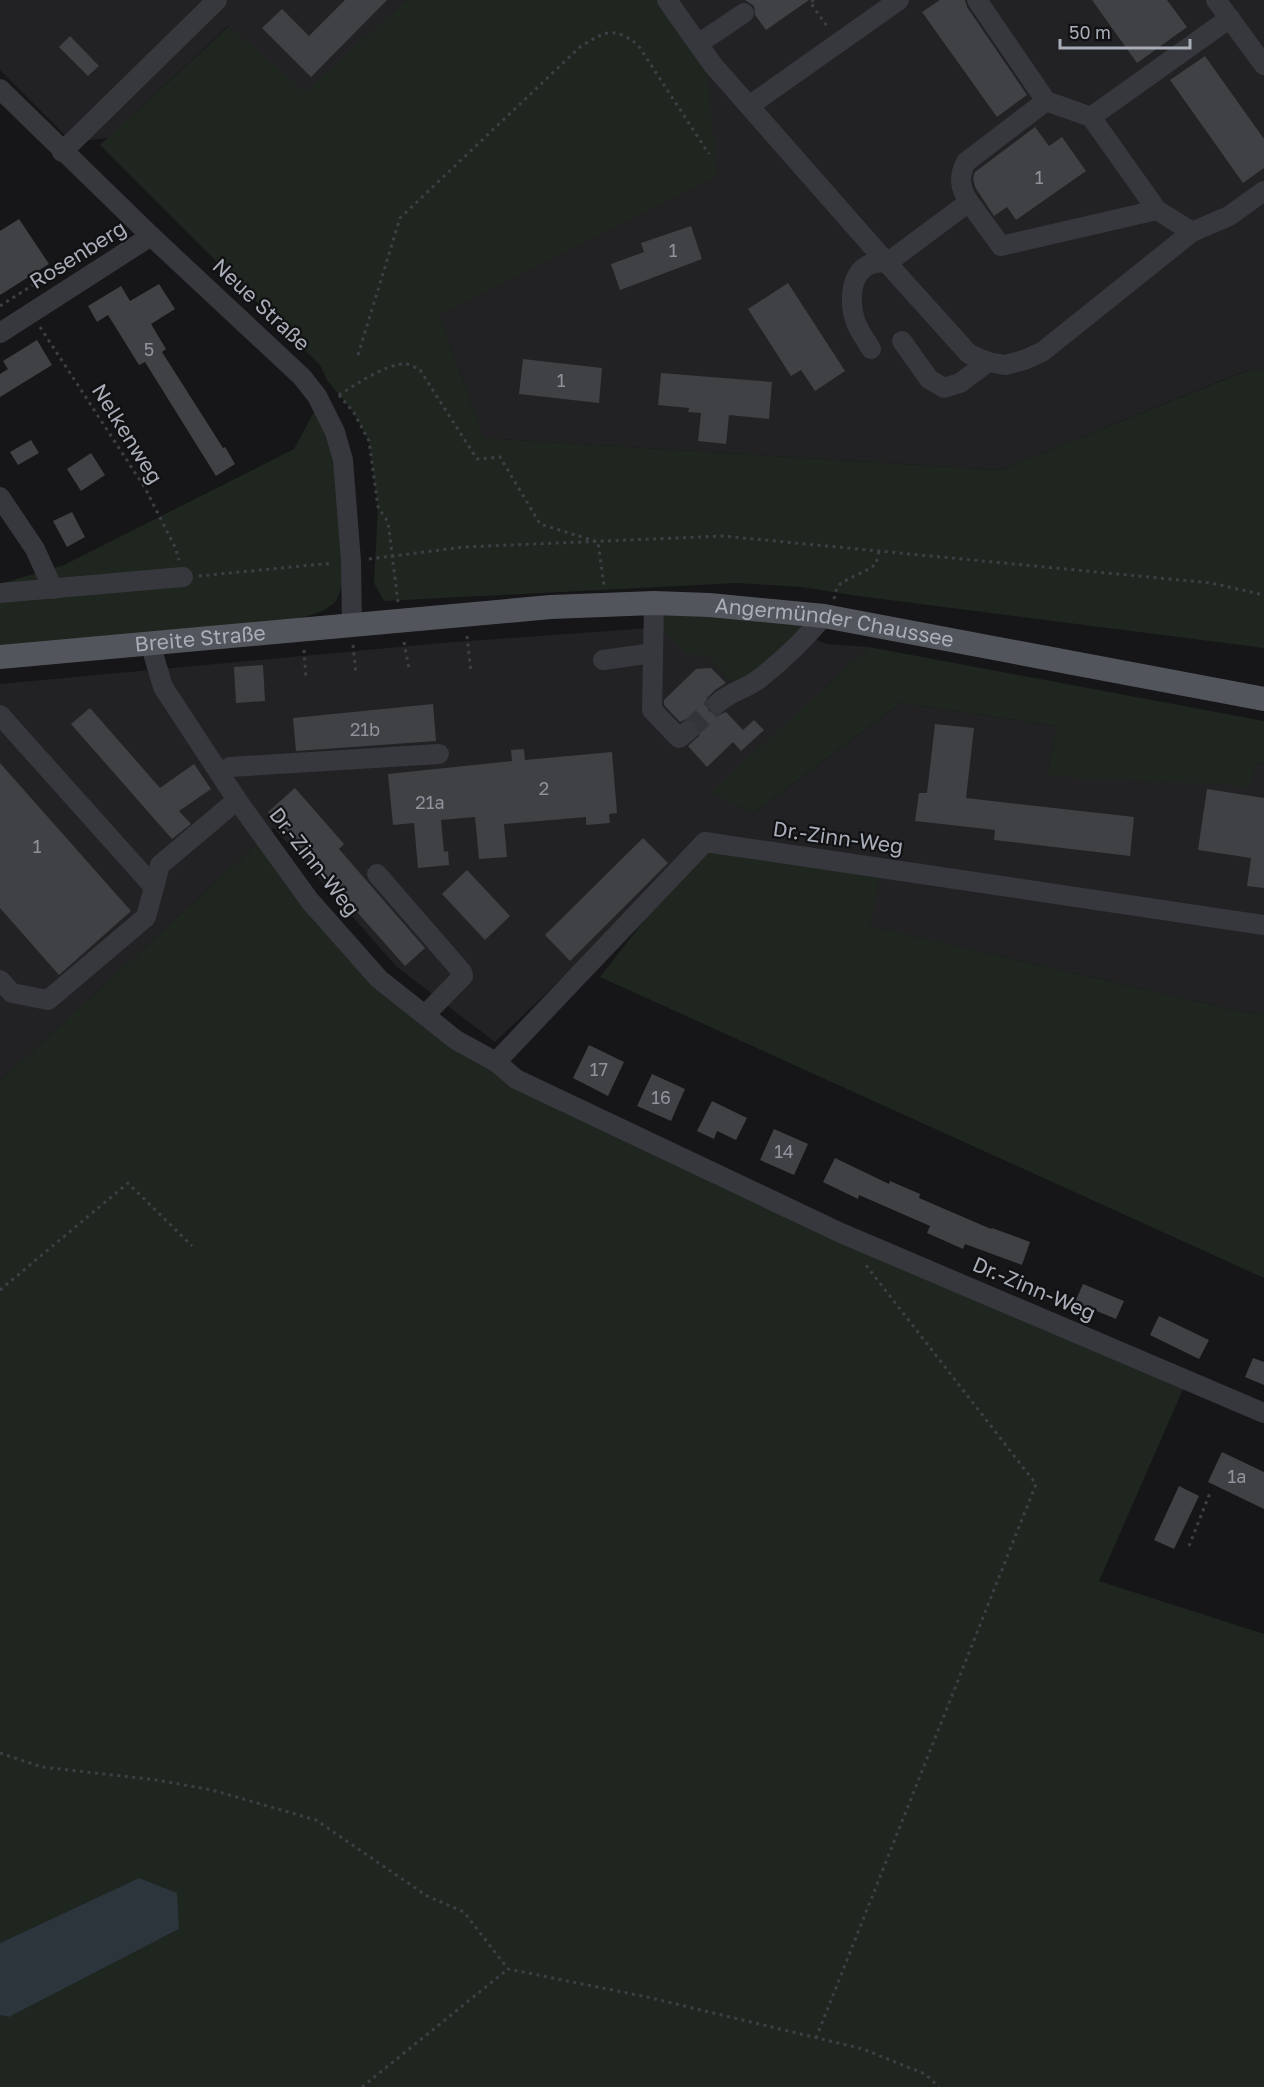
<svg xmlns="http://www.w3.org/2000/svg" width="1264" height="2087" viewBox="0 0 1264 2087" font-family="'Golos Text',sans-serif">
	<rect width="100%" height="100%" fill="#161618"/>
	<g fill="#222225">
		<polygon points="0,0 407,0 305,93 228,26 108,138 72,142 0,70"/>
		<polygon points="664,0 1264,0 1264,371 1250,369 1000,470 484,438 439,315 717,176"/>
		<polygon points="678,626 789,630 827,644 869,647 712,792 753,814 901,703 1057,726 1047,776 1264,763 1264,1015 1234,1010 869,926 881,869 705,842 495,1042 397,967 274,828 0,1081 0,684 442,643"/>
	</g>
	<g fill="#1e261f">
		<polygon points="407,0 664,0 707,69 717,176 439,315 484,438 1000,470 1251,369 1264,371 1264,648 858,596 802,587 737,583 384,601 374,583 378,507 369,441 354,413 327,380 320,365 100,145 229,26 305,92"/>
		<path d="M315,410c4,8 9,16 12,25 10,28 27,145 8,167 -10,11 -33,16 -47,19l-288,27v-64l64,-19 230,-116z"/>
		<polygon points="665,614 800,624 804,631 736,687 708,656 685,653 658,623"/>
		<polygon points="869,647 1264,721 1264,763 1258,763 1249,786 1047,776 1057,726 901,703 753,814 711,792"/>
		<polygon points="264,837 379,979 516,1079 1187,1380 1099,1581 1264,1634 1264,2087 0,2087 0,2015 9,2017 179,1929 139,1878 0,1943 0,1081"/>
		<polygon points="705,842 881,868 870,926 1234,1010 1264,1015 1264,1278 600,977"/>
	</g>
	<polygon fill="#2c353c" points="139,1878 177,1893 179,1929 9,2017 0,2015 0,1943"/>
	<g fill="#404145">
		<polygon points="345,0 387,0 311,77 262,28 282,9 309,36"/>
		<polygon points="745,0 809,0 766,30 755,15 754,6"/>
		<polygon points="940,0 965,0 967,7 1027,95 997,117 922,12"/>
		<polygon points="1092,0 1167,0 1187,27 1137,63"/>
		<polygon points="70,36 99,66 88,76 59,47"/>
		<polygon points="1205,56 1264,139 1264,168 1243,183 1170,80"/>
		<polygon points="1035,127 1049,146 1062,137 1086,171 1016,220 1007,207 994,216 975,187 973,178 975,172"/>
		<polygon points="19,219 49,264 0,295 0,231"/>
		<polygon points="691,226 702,259 620,290 611,264 644,252 641,243"/>
		<polygon points="788,283 845,371 815,391 801,370 791,376 748,309"/>
		<polygon points="159,284 175,309 151,324 166,349 162,352 223,448 225,447 235,464 216,476 145,362 139,365 108,315 97,322 88,306 121,286 130,301"/>
		<polygon points="37,340 52,365 0,397 0,374 8,369 3,361"/>
		<polygon points="523,359 602,368 599,403 519,394"/>
		<polygon points="661,373 772,382 769,419 729,415 726,444 698,441 701,413 688,412 689,408 658,405"/>
		<polygon points="31,440 39,453 18,465 10,452"/>
		<polygon points="91,453 105,475 81,491 67,469"/>
		<polygon points="72,512 85,537 67,547 53,521"/>
		<polygon points="263,665 265,701 236,703 234,667"/>
		<polygon points="711,668 726,683 715,690 707,698 706,704 709,711 719,715 726,712 743,730 754,720 764,730 741,751 733,742 707,767 688,746 699,736 700,730 698,724 692,720 686,719 680,722 664,705 664,700 696,669"/>
		<polygon points="433,704 436,741 296,751 293,718"/>
		<polygon points="90,708 160,788 194,764 211,789 179,811 191,824 172,839 71,724"/>
		<polygon points="935,724 974,728 966,798 1134,817 1130,856 994,840 995,830 915,821 919,793 927,793"/>
		<polygon points="524,749 525,760 612,752 617,813 609,814 610,823 586,825 586,817 504,824 507,857 479,859 475,817 441,820 444,852 448,851 449,865 418,868 414,823 393,825 388,774 512,761 511,750"/>
		<polygon points="0,763 131,911 59,975 0,908"/>
		<polygon points="295,788 344,844 339,849 425,948 405,966 268,812"/>
		<polygon points="1207,789 1264,798 1264,888 1247,886 1251,858 1198,850"/>
		<polygon points="643,838 668,863 570,961 545,935"/>
		<polygon points="467,870 510,916 485,940 442,894"/>
		<polygon points="589,1045 624,1062 608,1096 573,1078"/>
		<polygon points="652,1074 685,1089 671,1121 637,1106"/>
		<polygon points="712,1101 747,1118 736,1140 717,1131 714,1139 697,1131"/>
		<polygon points="774,1129 808,1144 794,1175 760,1160"/>
		<polygon points="835,1158 889,1184 890,1181 920,1194 919,1198 991,1229 992,1228 1030,1242 1022,1265 965,1244 963,1249 927,1233 930,1226 859,1195 858,1199 823,1182"/>
		<polygon points="1083,1284 1124,1301 1116,1319 1075,1302"/>
		<polygon points="1159,1316 1209,1340 1199,1359 1150,1335"/>
		<polygon points="1253,1358 1264,1362 1264,1385 1245,1377"/>
		<polygon points="1222,1452 1264,1472 1264,1509 1208,1482"/>
		<polygon points="1179,1486 1199,1496 1174,1549 1154,1540"/>
	</g>
	<g fill="none" stroke-linecap="round" stroke-linejoin="round">
		<polyline stroke="#333438" stroke-width="20" stroke-dasharray="20 10" stroke-linecap="butt" points="688,731 718,703"/>
		<g stroke="#3d3f44" stroke-width="3" stroke-dasharray="3 4.5" stroke-linecap="butt">
			<polyline points="814,0 810,2 829,29"/>
			<polyline points="0,306 58,269 64,270"/>
			<polyline points="40,327 145,488 175,547 179,560"/>
			<path d="M358,355l42,-137 180,-171c25,-16 34,-21 58,-2l71,109"/>
			<path d="M339,395c14,-9 50,-33 67,-31 4,0 10,4 14,6l57,89 23,-2 40,67 58,18 6,44"/>
			<polyline points="339,395 354,413 369,441 378,507 388,522 398,602"/>
			<polyline points="369,559 464,547 723,536 1211,583 1264,595"/>
			<polyline points="199,576 333,563"/>
			<path d="M834,599c1,-5 2,-11 5,-14 8,-7 26,-12 37,-21l3,-13"/>
			<polyline points="467,636 471,672"/>
			<polyline points="404,642 409,669"/>
			<polyline points="353,645 356,674"/>
			<polyline points="304,650 306,679"/>
			<polyline points="0,1290 128,1183 192,1246"/>
			<polyline points="1189,1546 1210,1493"/>
			<polyline points="0,1753 42,1767 157,1780 212,1790 316,1820 427,1896 464,1912 508,1969 647,1997 863,2049 925,2074 939,2087"/>
			<polyline points="816,2038 1036,1484 865,1264"/>
			<polyline points="362,2087 508,1969"/>
		</g>
		<g stroke="#37383d" stroke-width="20">
			<polyline points="667,0 698,44"/>
			<polyline points="977,0 1046,101 1091,117"/>
			<polyline points="1216,0 1264,65"/>
			<polyline points="744,13 698,44 713,65 887,263"/>
			<polyline points="1230,18 1091,117 1157,210 1192,232 1229,216 1264,191"/>
			<polyline points="0,89 151,236 302,377 317,396 335,432 343,460 351,561 352,626"/>
			<polyline points="749,106 899,0"/>
			<polyline points="62,152 217,0"/>
			<path d="M969,202c-9,-14 -11,-25 -3,-40l80,-61"/>
			<polyline points="1157,210 1001,246 969,202 887,263 969,354 988,362 1005,365 1024,360 1042,352 1192,232"/>
			<polyline points="0,333 151,236"/>
			<polyline points="902,341 929,379 944,388 960,383 988,362"/>
			<path d="M871,349c-5,-9 -13,-19 -16,-29 -8,-25 -2,-63 32,-57"/>
			<polyline points="0,497 35,549 53,589"/>
			<polyline points="0,593 183,577"/>
			<polyline points="654,603 652,710 679,738 688,731"/>
			<polyline points="150,643 163,687 237,800 310,901 379,979 456,1040 496,1062 516,1079 841,1233 1264,1413"/>
			<polyline points="603,660 653,653"/>
			<path d="M718,703c12,-11 28,-14 41,-24 23,-18 46,-40 65,-63"/>
			<polyline points="0,715 154,887"/>
			<polyline points="220,774 230,767 439,754"/>
			<polyline points="377,874 462,972 463,976 425,1015"/>
			<polyline points="0,980 12,993 48,1000 146,917 160,865 237,800"/>
			<polyline points="496,1062 705,842 1264,925"/>
		</g>
		<path stroke="#53555c" stroke-width="24" id="s1" d="M0,657l551,-50 103,-4 55,2 115,11 440,83"/>
	</g>
	<g text-anchor="middle" stroke-width="4.5" stroke-linejoin="round" paint-order="stroke">
		<g font-size="18" fill="#8e929b">
			<text x="1039" y="184">1</text>
			<text x="673" y="257">1</text>
			<text x="149" y="356">5</text>
			<text x="561" y="387">1</text>
			<text x="365" y="736">21b</text>
			<text x="544" y="795">2</text>
			<text x="430" y="809">21a</text>
			<text x="37" y="853">1</text>
			<text x="599" y="1076">17</text>
			<text x="661" y="1104">16</text>
			<text x="784" y="1158">14</text>
			<text x="1237" y="1483">1a</text>
		</g>
		<g font-size="21" fill="#a8adb8" stroke="#111113">
			<text transform="translate(78 255) rotate(-32)" y="7">Rosenberg</text>
			<text transform="translate(261 305) rotate(43)" y="7">Neue Straße</text>
			<text transform="translate(127 434) rotate(58)" y="7">Nelkenweg</text>
			<text dy="7" stroke="none"><textPath href="#s1" startOffset="838">Angermünder Chaussee</textPath></text>
			<text dy="7" stroke="none"><textPath href="#s1" startOffset="201">Breite Straße</textPath></text>
			<text transform="translate(838 838) rotate(8)" y="7">Dr.-Zinn-Weg</text>
			<text transform="translate(314 862) rotate(52)" y="7">Dr.-Zinn-Weg</text>
			<text transform="translate(1034 1289) rotate(23)" y="7">Dr.-Zinn-Weg</text>
		</g>
	</g>
	<path d="M1060 39v9h130v-9" fill="none" stroke="#a8adb8" stroke-width="3"/>
	<text x="1069" y="39" font-size="18" fill="#a8adb8" stroke="#111113" stroke-width="4.5" paint-order="stroke">50 m</text>
</svg>
